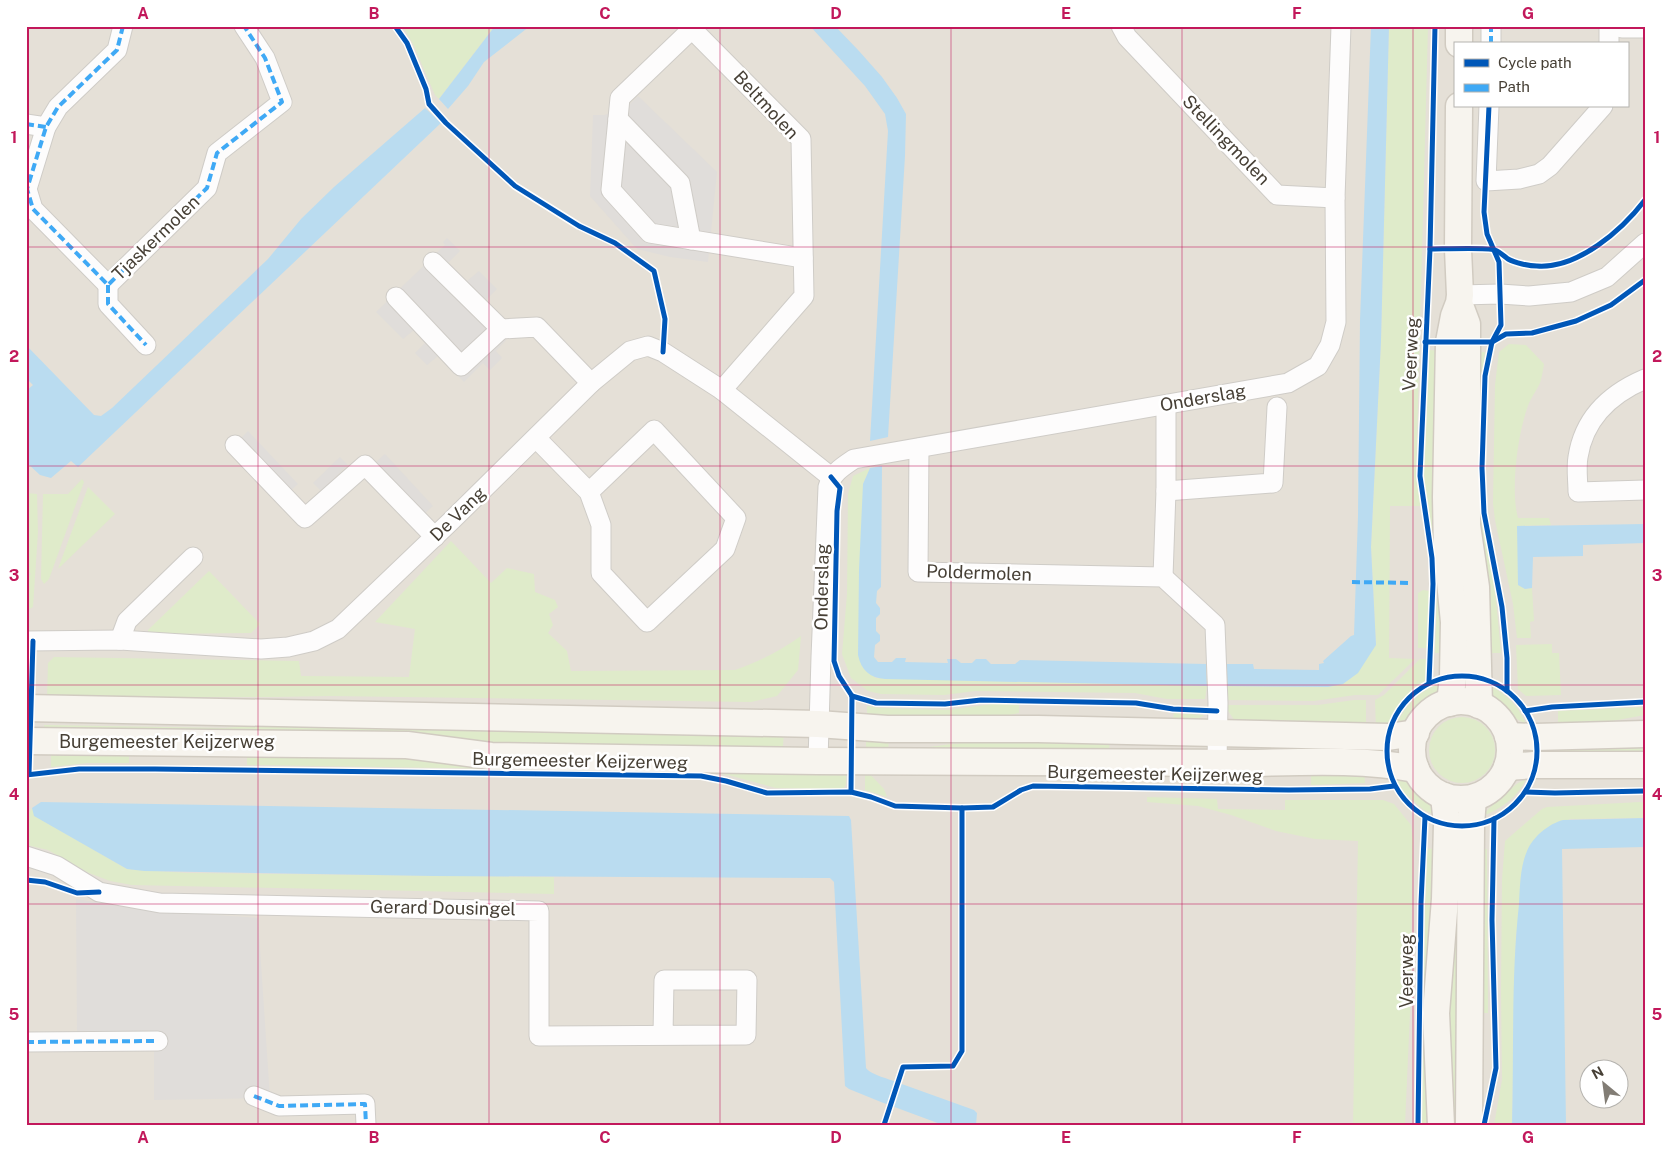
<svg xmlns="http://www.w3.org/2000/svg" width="1671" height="1151" viewBox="0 0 1671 1151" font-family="'Public Sans',sans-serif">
	<rect width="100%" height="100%" fill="#f1eeea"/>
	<path fill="#e5e0d7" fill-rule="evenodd" d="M26,26h1619v1099h-1619zM1455,44h172v62h-172zM1588,1068h30v30h-30z"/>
	<g fill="#dfebca">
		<polygon points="403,26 495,26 439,99 435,95 414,46"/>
		<polygon points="1389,26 1428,26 1416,478 1421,506 1390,506 1389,658 1415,659 1378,695 1355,695 1314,701 1223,700 1225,686 1328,687 1376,645 1371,547 1381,341"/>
		<path d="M1509,344l17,1 18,19c-1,6 -2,13 -4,19 -3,7 -8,13 -11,20 -11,28 -19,86 -11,115h31l2,7 -34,1 8,63 7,-1 2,33 -4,1 1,16h-14l-4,-34 -18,-84 -2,-17 2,-118 4,-33z"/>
		<polygon points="1429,350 1443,351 1437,574 1425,498 1424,471"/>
		<polygon points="1472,352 1485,352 1480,393 1480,510 1494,579 1501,653 1484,653"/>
		<polygon points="870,468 863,484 875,678 1207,686 1205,699 1167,699 1135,693 975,691 944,695 881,694 868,691 851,678 842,654 847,594 848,494 853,476"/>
		<polygon points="82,479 84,482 49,579 44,584 41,579 43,494 68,494"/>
		<polygon points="88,487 115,514 58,569"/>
		<polygon points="26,493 37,494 38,532 33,607 26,611 26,578 31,574 26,569"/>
		<path d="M451,541l40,42 16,-15 27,6 1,18 20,8 3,7 -9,7 4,11 -5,8 19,18 4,20 164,-1c25,-9 45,-19 66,-34l-3,34 -21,26 -26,6 -420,-6 -60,1h-224l1,-34 6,-6 245,4 2,15 108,1 6,-48 -40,-7z"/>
		<polygon points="209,571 260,624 251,633 148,634 148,630"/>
		<polygon points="1423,590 1429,591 1428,648 1418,648 1418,593"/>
		<polygon points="1437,593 1446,600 1449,653 1435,653"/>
		<polygon points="1552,644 1552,653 1559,653 1561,695 1526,696 1518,689 1516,645"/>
		<path d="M1420,659h8l-3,22c-17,14 -31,28 -38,50l-11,-1 -1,-30 9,-5z"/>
		<path d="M1441,683l-5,10 -13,8 -15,17 -11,6c8,-20 24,-34 44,-41z"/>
		<path d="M1490,686c17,8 29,21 36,38l-11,-6 -6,-8 -15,-13z"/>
		<polygon points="1354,700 1366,700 1366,723 1235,721 1224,705 1318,705"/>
		<polygon points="993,704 1019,704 1019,713 978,721 867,718 867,706 881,708 948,710"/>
		<polygon points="1645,707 1645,715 1558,731 1558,711"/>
		<polygon points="1174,713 1204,715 1196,720 1172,724"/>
		<circle cx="1462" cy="750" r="33"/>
		<polygon points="293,722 784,730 783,746 747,746 721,752 45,732 44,725 224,728"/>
		<polygon points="866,731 889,732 888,755 866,756"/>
		<polygon points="999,734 1110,736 1109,752 908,750 951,744 978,742"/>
		<polygon points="1645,740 1645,757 1559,758 1559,742"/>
		<polygon points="290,749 846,768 846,784 844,788 841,789 776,788 728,775 706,772 247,765 247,756"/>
		<polygon points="51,753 129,754 129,763 87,763 51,767"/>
		<polygon points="1311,767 1364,768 1365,783 1311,785"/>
		<polygon points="865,769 884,789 887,797 865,790"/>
		<polygon points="1396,776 1408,781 1418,794 1429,803 1433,814 1424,810 1397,787"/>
		<path d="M1526,779c-9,19 -24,29 -43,37 8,-11 11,-12 20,-20 9,-7 11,-12 23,-17z"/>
		<polygon points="1147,797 1217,799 1218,809 1285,810 1285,800 1383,800 1394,804 1411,825 1413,841 1410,1013 1405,1125 1353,1125 1358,841 1315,839 1276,831 1231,815 1198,806 1147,802"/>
		<polygon points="1640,802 1645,803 1645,818 1569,819 1516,933 1512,1125 1494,1125 1502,1080 1501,990 1502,879 1505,841 1542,809 1547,807"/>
		<polygon points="32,808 35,816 127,869 187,873 554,877 554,894 132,885 110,881 89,873 48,850 27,845 27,817"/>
		<polygon points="1440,848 1430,1125 1422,1125 1425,905 1427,849"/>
		<polygon points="1465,848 1463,1125 1450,1125 1441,1021"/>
		<polygon points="1476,848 1487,849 1488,1013 1479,1013"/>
	</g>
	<g fill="#e0ddda">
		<polygon points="638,96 717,172 708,262 670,257 637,249 590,196 593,115 604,115 625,109"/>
		<polygon points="447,238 460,251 448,263 467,281 479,271 497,289 485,301 503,319 507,339 496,351 502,358 490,370 483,363 464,382 438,356 427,365 415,353 425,343 414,330 403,339 376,312 445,245 443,242"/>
		<polygon points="248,431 298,484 288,493 238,441"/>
		<polygon points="385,454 433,506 423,515 375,463"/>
		<polygon points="340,457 348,465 321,491 313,483"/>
		<polygon points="76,899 145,910 258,918 270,1098 154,1100 154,1033 77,1036"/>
	</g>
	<g fill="#badcf0">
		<polygon points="495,26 530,26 484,62 468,86 448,109 439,99"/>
		<polygon points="810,26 835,26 859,51 882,77 897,98 906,114 905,156 888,437 870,441 888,131 885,114 865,86"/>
		<polygon points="1371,26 1389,26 1381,341 1371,547 1376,645 1358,673 1343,684 1328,687 1225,686 1225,664 1253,664 1254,669 1319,670 1319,664 1324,663 1323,661 1351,636 1354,635 1358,516 1360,320"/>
		<polygon points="425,108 441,123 78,467 71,461 51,478 40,475 26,462 26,391 33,385 26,378 26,345 94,415 101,416 112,408 268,259 301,219 334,187"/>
		<path d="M882,466l-1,121 -4,4 -1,12 4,5v6l-4,4v13l4,4v6l-5,4 -1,12 4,5h14l4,-4h10l-1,4 43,1 -1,-4h9l5,4h11l4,-4h10l5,5h24l5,-4 186,4 1,22 -322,-7c-15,-1 -24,-9 -27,-24l1,-85 4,-86 7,-16z"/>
		<polygon points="1645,524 1645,543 1583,545 1583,556 1533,557 1532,588 1525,589 1518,585 1517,526"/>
		<path d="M41,802l808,14 2,4 15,248c5,7 24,11 33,15l75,27 3,3 -1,12h-33l-62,-23 -32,-13 -4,-3 -11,-204 -4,-4 -396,-2 -290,-5 -17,-2 -93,-53 -2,-8z"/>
		<path d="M1645,818v29l-83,2 4,276h-54c2,-74 -1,-148 7,-221 1,-17 1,-37 8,-53 6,-14 21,-27 36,-31z"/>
	</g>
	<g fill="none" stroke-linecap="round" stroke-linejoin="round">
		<defs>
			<g id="street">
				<polyline points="123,26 117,50 58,107 46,127 27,189 33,209 108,285 207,188 217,153 282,102 265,58 244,26"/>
				<polyline points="689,26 801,139 804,296 722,390"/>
				<polyline points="1121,26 1127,37 1277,195 1335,198"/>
				<polyline points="1609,26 1609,44"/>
				<polyline points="1620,26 1622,28 1645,28"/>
				<polyline points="692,29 620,98 611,190 650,233 803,258"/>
				<polyline points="1491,44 1491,26"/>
				<polyline points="1489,106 1486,181 1519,179 1539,174 1550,166 1603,106"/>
				<polyline points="618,119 680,183 691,240"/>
				<polyline points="26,124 46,127"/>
				<polyline points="433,262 501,329 537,327 591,383"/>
				<polyline points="108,285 108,304 146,345"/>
				<polyline points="1460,295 1500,294 1529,296 1571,292 1607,277 1645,243"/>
				<polyline points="396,297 461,366 501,329"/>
				<path d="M1645,379c-35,15 -61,39 -67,78 -2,11 0,24 0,35l67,-2"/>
				<polyline points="536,438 589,492 601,525 601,573 647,622 725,549 736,518 654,430 589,492"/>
				<polyline points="235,445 305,518 365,465 435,537"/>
				<polyline points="919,448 918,572 1163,577 1215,625 1218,703 1217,763"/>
				<polyline points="1166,491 1273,483 1277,407"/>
				<polyline points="1163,577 1166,491 1166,405"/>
				<polyline points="120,640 127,621 193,557"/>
				<polyline points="26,641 120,640 261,649 288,647 314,641 338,629 450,522 591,383 630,351 648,346 663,352 722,390 831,477"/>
				<path d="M818,761l3,-104 7,-170c4,-14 14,-20 26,-28l434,-76 30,-17 12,-21 6,-23 -1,-124 6,-172"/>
				<polyline points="26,856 57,866 99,892 160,903 539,911 539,1036 746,1035 747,980 664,980 663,1035"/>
				<polyline points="26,1042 158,1041"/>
				<polyline points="254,1096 279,1106 365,1104 366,1125"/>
			</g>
			<g id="secondary">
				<polyline points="1459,44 1459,26"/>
				<polyline points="1461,308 1467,324 1467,525 1476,587 1479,705"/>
				<circle cx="1461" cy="750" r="49"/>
				<polyline points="1450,703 1453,677 1454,622 1447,551 1446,497 1449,342 1454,316 1459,303 1460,295 1458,249 1459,106"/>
				<polyline points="26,708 818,724 887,729 1038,729 1388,737 1416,733"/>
				<polyline points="1508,736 1535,737 1645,734"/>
				<path d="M26,741l381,4 84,11 327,5 432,2c55,-1 111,-4 166,6"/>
				<polyline points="1507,767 1534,765 1645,765"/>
				<polyline points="1441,1125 1436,1013 1445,899 1447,824 1444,796"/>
				<polyline points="1469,1125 1471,825 1473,798"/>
			</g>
		</defs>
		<use href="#street" stroke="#cfccc7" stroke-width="21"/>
		<use href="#secondary" stroke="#d1cbc1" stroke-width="29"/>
		<use href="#street" stroke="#fdfcfc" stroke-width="19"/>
		<use href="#secondary" stroke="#f7f4ee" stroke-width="26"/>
		<g stroke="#3fa9f5" stroke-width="4" stroke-dasharray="8 4" stroke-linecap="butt">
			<polyline points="123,26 117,50 58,107 46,127 27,189 33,209 108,285 207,188 217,153 282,102 265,58 244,26"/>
			<polyline points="1491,44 1491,26"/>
			<polyline points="26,124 46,127"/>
			<polyline points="108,285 108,304 146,345"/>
			<polyline points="1352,582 1411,583"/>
			<polyline points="26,1042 158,1041"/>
			<polyline points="254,1096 279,1106 365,1104 366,1125"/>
		</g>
		<defs>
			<g id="cycleway">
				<polyline points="395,26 407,43 426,89 429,104 446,123 515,186 579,226 615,243 654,271 665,319 663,352"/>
				<polyline points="1489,106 1484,212 1487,234 1499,262 1501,325 1492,342 1485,376 1482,468 1484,513 1502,607 1507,658 1507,691"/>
				<path d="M1430,249c12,0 57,-2 65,1 5,2 9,6 13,9 7,4 21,7 29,7 41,3 85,-36 108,-66"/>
				<polyline points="1425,342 1492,342 1506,334 1532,333 1576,321 1611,305 1645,280"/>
				<polyline points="831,477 840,488 837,511 834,661 839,676 852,696"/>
				<circle cx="1462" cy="751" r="75"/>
				<polyline points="1429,682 1433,584 1432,558 1420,476 1430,249 1435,26"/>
				<polyline points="852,696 876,703 945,704 981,700 1136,703 1173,709 1217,711"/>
				<polyline points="1525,711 1552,707 1645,702"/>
				<polyline points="29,774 33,641"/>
				<polyline points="26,775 79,769 155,769 701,776 726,781 767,793 851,792 871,797 895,806 962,808 993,807 1021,790 1033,786 1289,790 1370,789 1394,786"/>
				<polyline points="851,792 852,696"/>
				<polyline points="1526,792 1555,793 1645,791"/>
				<polyline points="26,880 45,882 77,893 99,892"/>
				<polyline points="884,1125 903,1067 953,1066 962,1051 962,808"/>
				<polyline points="1418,1125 1421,903 1425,817"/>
				<polyline points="1484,1125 1496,1068 1492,920 1494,819"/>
			</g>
		</defs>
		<use href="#cycleway" stroke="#fff" stroke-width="8"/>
		<use href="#cycleway" stroke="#0057b8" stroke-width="5"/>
	</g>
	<path fill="none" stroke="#c2185b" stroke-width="1" stroke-opacity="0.55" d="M258,26v1099M489,26v1099M720,26v1099M951,26v1099M1182,26v1099M1413,26v1099M26,247h1619M26,466h1619M26,685h1619M26,904h1619"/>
	<g text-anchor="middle" stroke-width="5" stroke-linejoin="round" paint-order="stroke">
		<g font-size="18" fill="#474036" stroke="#fff">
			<text transform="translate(766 105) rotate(47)" y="6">Beltmolen</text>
			<text transform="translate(1226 140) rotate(46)" y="6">Stellingmolen</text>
			<text transform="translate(156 238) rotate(-44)" y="6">Tjaskermolen</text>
			<text transform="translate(1411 354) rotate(-87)" y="6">Veerweg</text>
			<text transform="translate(1203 398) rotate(-10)" y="6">Onderslag</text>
			<text transform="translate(458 514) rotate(-44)" y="6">De Vang</text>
			<text transform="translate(979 573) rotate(2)" y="6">Poldermolen</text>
			<text transform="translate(822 587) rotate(-89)" y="6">Onderslag</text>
			<text x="167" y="748">Burgemeester Keijzerweg</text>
			<text transform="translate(580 761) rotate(1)" y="6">Burgemeester Keijzerweg</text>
			<text transform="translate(1155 774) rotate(1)" y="6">Burgemeester Keijzerweg</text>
			<text transform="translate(443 908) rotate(1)" y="6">Gerard Dousingel</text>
			<text transform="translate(1407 971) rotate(-90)" y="6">Veerweg</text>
		</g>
	</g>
	<rect width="1671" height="1151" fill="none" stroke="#ffffff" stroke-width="55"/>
	<rect x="1454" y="42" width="175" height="65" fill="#ffffff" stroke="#b5b3af"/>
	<rect x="1464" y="59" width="25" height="8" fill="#0057b8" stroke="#b5b3af"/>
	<text x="1498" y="68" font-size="15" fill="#474036">Cycle path</text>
	<rect x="1464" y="84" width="25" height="8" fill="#3fa9f5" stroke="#b5b3af"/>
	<text x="1498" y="92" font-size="15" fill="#474036">Path</text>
	<g transform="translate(1604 1084) rotate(331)"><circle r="24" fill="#ffffff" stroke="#b5b3af"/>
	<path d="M0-4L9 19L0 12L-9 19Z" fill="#827d75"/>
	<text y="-8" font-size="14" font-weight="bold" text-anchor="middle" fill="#474036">N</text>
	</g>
	<rect x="28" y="28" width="1616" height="1096" fill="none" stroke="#c2185b" stroke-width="2"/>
	<g font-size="16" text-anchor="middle" font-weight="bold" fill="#c2185b">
		<text x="143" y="19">A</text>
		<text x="374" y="19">B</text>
		<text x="605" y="19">C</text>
		<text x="836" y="19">D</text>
		<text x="1066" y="19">E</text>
		<text x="1297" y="19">F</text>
		<text x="1528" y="19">G</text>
		<text x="14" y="143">1</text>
		<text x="1657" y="143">1</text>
		<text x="14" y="362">2</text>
		<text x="1657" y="362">2</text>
		<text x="14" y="581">3</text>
		<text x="1657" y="581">3</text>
		<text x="14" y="800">4</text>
		<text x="1657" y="800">4</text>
		<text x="14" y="1020">5</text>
		<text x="1657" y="1020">5</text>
		<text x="143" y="1143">A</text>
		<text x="374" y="1143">B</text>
		<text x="605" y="1143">C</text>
		<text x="836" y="1143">D</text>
		<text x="1066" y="1143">E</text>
		<text x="1297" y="1143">F</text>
		<text x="1528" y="1143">G</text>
	</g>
</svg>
